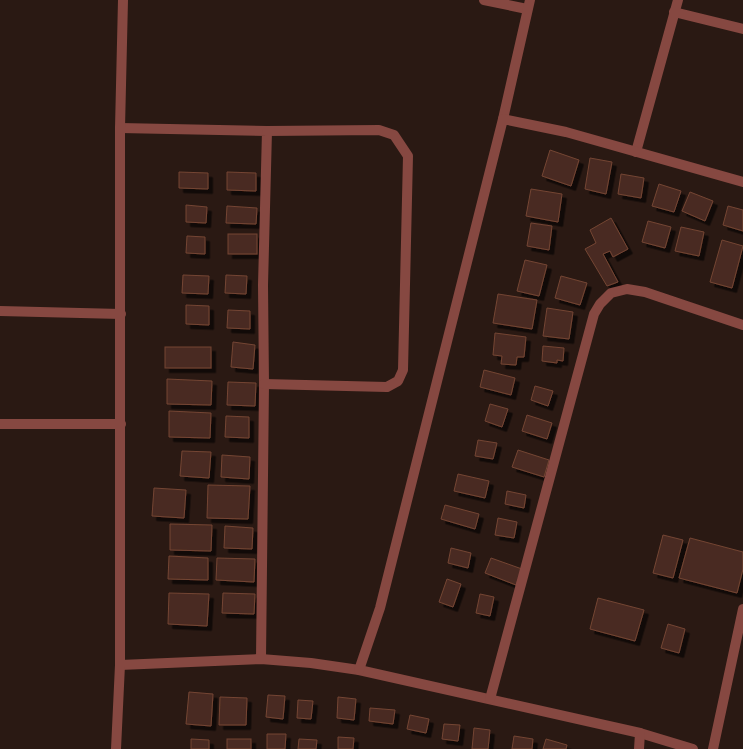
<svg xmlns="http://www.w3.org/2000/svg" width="743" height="749" viewBox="0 0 743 749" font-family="'Roboto Condensed',sans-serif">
	<defs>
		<filter id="shadow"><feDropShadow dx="4.5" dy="4.5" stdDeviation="0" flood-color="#0009"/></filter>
	</defs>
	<rect width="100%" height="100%" fill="#2a1913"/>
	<g fill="#4a2b20" stroke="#744534" filter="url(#shadow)">
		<polygon points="550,150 579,160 571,186 542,176"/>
		<polygon points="590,158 612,162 606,194 585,189"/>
		<polygon points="179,172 208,173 208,189 179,188"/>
		<polygon points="227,172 256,173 256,191 227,190"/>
		<polygon points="621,174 644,178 641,198 618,194"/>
		<polygon points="659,184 681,191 674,212 652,206"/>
		<polygon points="531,189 562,194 558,222 526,216"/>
		<polygon points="690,192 713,201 705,221 682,211"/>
		<polygon points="186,205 207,207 206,223 186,222"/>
		<polygon points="227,206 257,208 256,224 226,223"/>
		<polygon points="728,206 743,210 743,231 723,225"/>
		<polygon points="611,218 628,249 613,257 610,251 603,254 618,282 607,286 585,249 596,243 590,230"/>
		<polygon points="648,221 671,227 665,248 642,242"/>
		<polygon points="531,223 552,226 549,250 527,246"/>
		<polygon points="681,227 704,232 699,256 675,251"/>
		<rect x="228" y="234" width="29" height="20"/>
		<polygon points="187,236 205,237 205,254 186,253"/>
		<polygon points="722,240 743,246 732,288 710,282"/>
		<polygon points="525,260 547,265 539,296 517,291"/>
		<polygon points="183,275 209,276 208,294 182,293"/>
		<polygon points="226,275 247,276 246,294 225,293"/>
		<polygon points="561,276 587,283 580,305 555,298"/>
		<polygon points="498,294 537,300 532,329 493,323"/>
		<polygon points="186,305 209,306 209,325 186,324"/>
		<polygon points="547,308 573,312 569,339 543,336"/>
		<polygon points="228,310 250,311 250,329 227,328"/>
		<polygon points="495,333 526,337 524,357 517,357 516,365 501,364 502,356 493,355"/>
		<polygon points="233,342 255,345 253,369 231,367"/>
		<polygon points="543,346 564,348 563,361 557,360 557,363 542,361"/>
		<rect x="165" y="347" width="46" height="21"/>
		<polygon points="484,370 515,378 511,395 480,387"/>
		<polygon points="167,379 212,381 211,405 167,404"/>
		<polygon points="228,382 256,383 255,406 227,405"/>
		<polygon points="535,386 553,391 548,406 531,400"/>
		<polygon points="490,404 508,409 502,427 485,421"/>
		<polygon points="169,411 211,413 210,438 169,437"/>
		<polygon points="527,415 552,423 547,439 522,431"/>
		<polygon points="226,416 249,417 249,438 225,437"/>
		<polygon points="478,440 497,443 493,459 475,456"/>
		<polygon points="518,450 549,460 544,477 512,467"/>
		<polygon points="182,451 211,452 209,478 180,476"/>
		<polygon points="222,455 250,457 249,479 221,477"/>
		<polygon points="458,474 489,481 485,498 454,491"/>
		<polygon points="208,485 250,486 248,519 207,518"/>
		<polygon points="154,488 186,490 184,518 152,516"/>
		<polygon points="507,491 526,495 524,508 505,504"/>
		<polygon points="445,505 479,514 475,529 441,519"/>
		<polygon points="498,518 517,522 514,538 495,535"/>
		<polygon points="170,524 212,525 211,551 170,550"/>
		<polygon points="225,526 253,528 252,549 224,548"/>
		<polygon points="663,535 683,540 673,578 653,573"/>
		<polygon points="690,538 743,552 743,569 737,593 679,578"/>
		<polygon points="451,548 471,553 468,568 448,563"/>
		<polygon points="169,556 208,558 208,580 168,579"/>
		<polygon points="217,558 255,559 254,582 216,580"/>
		<polygon points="491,558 522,569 516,585 485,573"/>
		<polygon points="447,579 461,584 453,607 439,602"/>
		<polygon points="169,593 209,594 207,626 168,624"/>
		<polygon points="223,593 255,594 254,614 222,613"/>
		<polygon points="480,594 494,597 490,616 476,613"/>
		<polygon points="598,598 644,610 635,641 590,629"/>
		<polygon points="668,624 685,629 679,653 661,648"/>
		<polygon points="189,692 213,694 211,726 186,724"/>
		<polygon points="268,695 285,696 283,719 266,717"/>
		<polygon points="220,697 247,698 246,725 219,725"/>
		<polygon points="338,697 356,699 354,720 337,718"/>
		<polygon points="298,700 313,701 311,719 297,718"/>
		<polygon points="370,708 395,710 393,724 369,721"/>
		<polygon points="410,715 429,719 426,733 407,729"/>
		<polygon points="444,724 460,725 458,741 442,739"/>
		<polygon points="474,728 490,730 488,749 472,749"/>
		<polygon points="267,734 286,734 285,749 267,749"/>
		<polygon points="514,736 533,739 532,749 512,749"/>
		<polygon points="338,737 354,738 353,749 338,749"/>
		<polygon points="191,739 209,740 209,749 191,749"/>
		<rect x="227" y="739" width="24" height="10"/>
		<polygon points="299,739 317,740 316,749 298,749"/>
		<polygon points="546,739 567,745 566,749 543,749"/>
	</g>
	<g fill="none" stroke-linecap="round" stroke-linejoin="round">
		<g stroke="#864841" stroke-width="10">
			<polyline points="484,0 527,9"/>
			<polyline points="674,12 743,29"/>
			<polyline points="503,119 530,0"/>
			<polyline points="120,128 267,131 263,285 264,384 261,659"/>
			<polyline points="636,152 678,0"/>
			<polyline points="0,311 121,314"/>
			<polyline points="264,384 387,387 398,381 403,370 408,156 394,135 379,130 267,131"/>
			<polyline points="0,424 121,424"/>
			<polyline points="120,665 261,659 311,663 359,670 640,733 693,749"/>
			<polyline points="359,670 380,608 503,119 566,132 743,182"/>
			<polyline points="490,699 594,314 600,304 611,293 627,289 645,292 743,325"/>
			<polyline points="116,749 120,665 120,128 123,0"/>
			<polyline points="639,749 640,733"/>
			<polyline points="713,749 743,609"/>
		</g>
	</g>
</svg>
